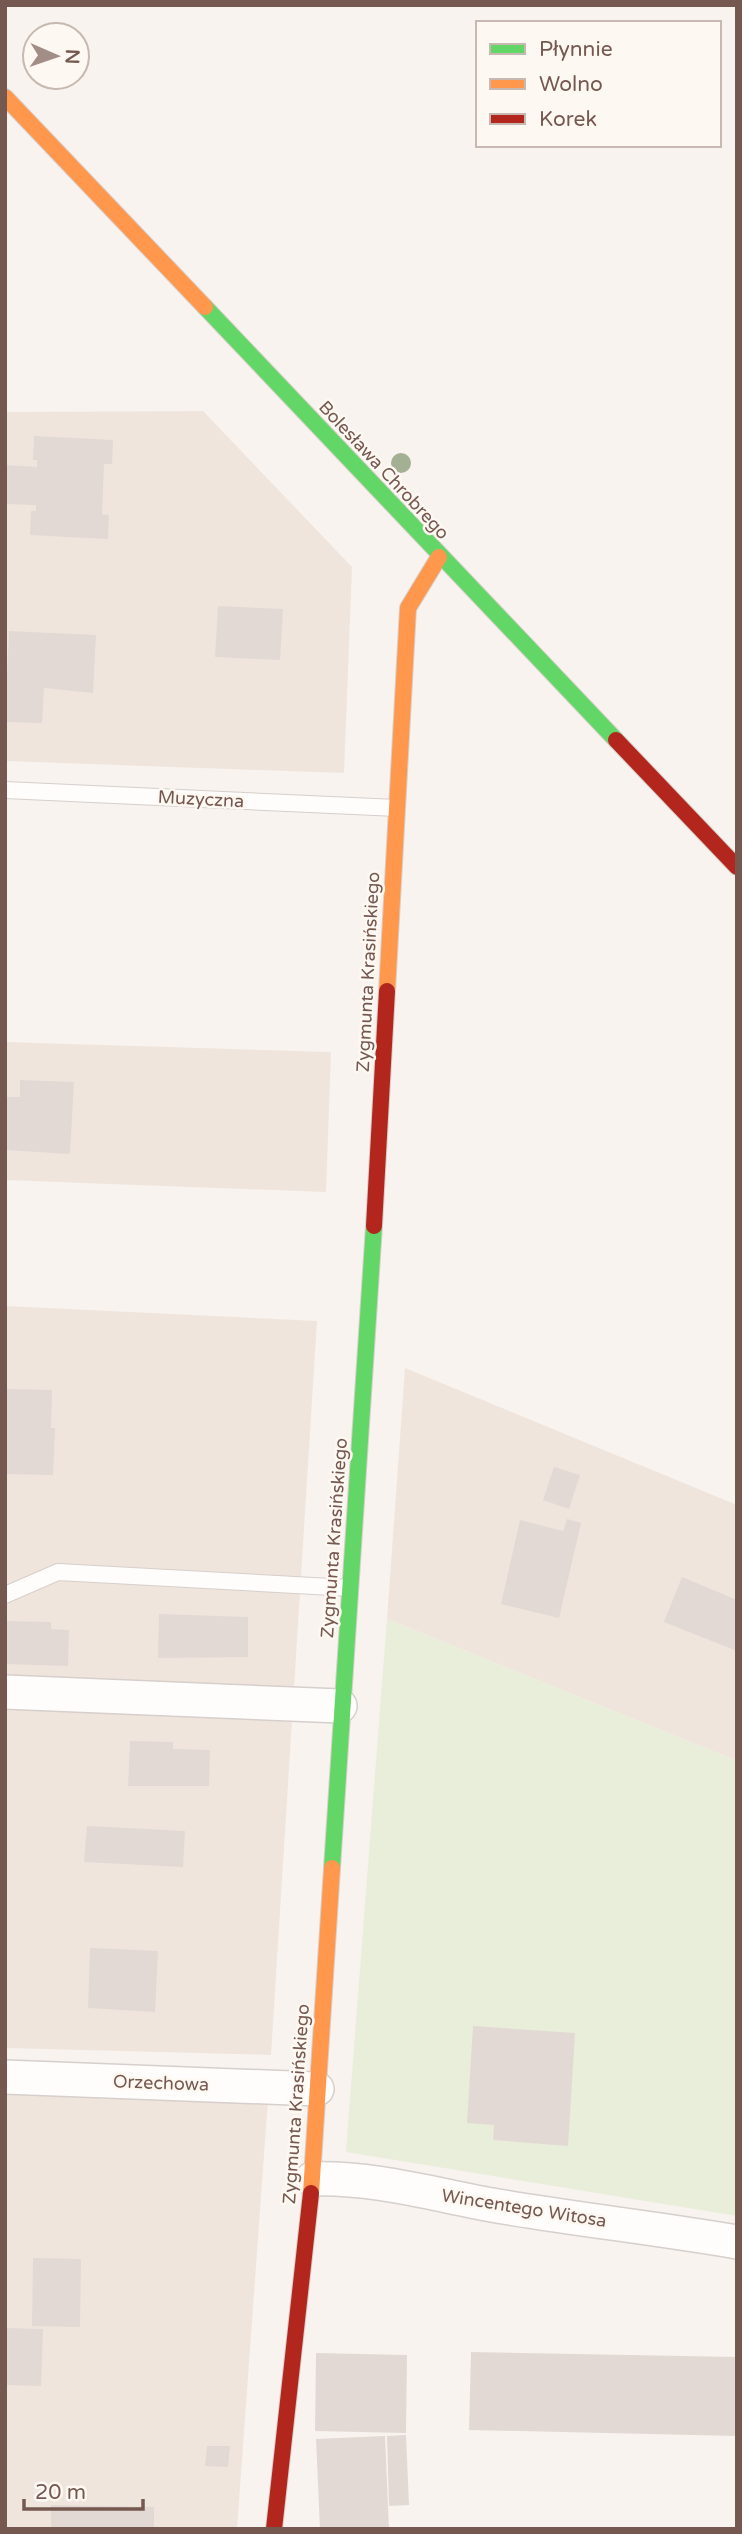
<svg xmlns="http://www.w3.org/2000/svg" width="742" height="2534" viewBox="0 0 742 2534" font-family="'Varela Round',sans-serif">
	<rect width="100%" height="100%" fill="#f8f3ee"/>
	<g fill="#f0e5dd">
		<polygon points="203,411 352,567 344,773 5,761 5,412"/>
		<polygon points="5,1042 331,1052 326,1192 5,1180"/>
		<polygon points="5,1306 317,1321 271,2055 5,2048"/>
		<polygon points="405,1368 737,1505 737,1761 387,1619"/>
		<polygon points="5,2091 268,2100 237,2529 5,2529"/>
	</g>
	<polygon fill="#e8eeda" points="387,1619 737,1761 737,2216 346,2152"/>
	<g fill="#e2d9d4">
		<polygon points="34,436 113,440 112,464 104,464 102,514 109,515 108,539 30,535 31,511 36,511 36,505 5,504 5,465 37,467 37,460 33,460"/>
		<polygon points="218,606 283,609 280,660 215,657"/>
		<polygon points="9,631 96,635 93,693 44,688 42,723 5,722"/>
		<polygon points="20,1080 74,1082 70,1154 5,1150 5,1097 20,1097"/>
		<polygon points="5,1389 52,1390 51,1428 55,1428 53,1475 5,1474"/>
		<polygon points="554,1467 580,1475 569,1509 543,1500"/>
		<polygon points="567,1519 581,1523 559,1618 501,1604 520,1520 563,1531"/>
		<polygon points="682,1577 737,1600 737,1651 664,1622"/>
		<polygon points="159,1614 248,1617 248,1657 158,1658"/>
		<polygon points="5,1621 51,1622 51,1629 69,1630 68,1666 5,1664"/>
		<polygon points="130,1741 173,1742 173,1749 210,1750 209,1786 128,1786"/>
		<polygon points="87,1826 185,1831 183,1867 84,1862"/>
		<polygon points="90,1948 158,1951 155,2012 88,2008"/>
		<polygon points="473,2026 575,2033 568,2146 493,2140 494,2125 467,2123"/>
		<polygon points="33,2258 81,2259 80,2327 32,2326"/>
		<polygon points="5,2328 43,2329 41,2386 5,2385"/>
		<polygon points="471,2352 737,2357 737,2436 469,2430"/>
		<polygon points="316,2353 407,2355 406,2433 315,2431"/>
		<polygon points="406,2435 409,2505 389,2506 387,2436"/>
		<polygon points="385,2436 389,2529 320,2529 316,2439"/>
		<polygon points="207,2446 230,2446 228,2467 205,2466"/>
		<polygon points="51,2505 154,2507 154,2529 51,2529"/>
	</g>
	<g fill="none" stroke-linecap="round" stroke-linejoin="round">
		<defs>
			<g id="lane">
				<polyline points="5,790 397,808"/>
				<polyline points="5,1595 58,1572 350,1588"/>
			</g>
			<g id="street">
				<polyline points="5,1692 340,1706"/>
				<polyline points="5,2077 317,2089"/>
				<path d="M312,2179c61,-2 120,15 180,26 81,14 164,23 245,37"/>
			</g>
			<g id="fast">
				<polyline points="205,307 616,740"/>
				<polyline points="332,1868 374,1226"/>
			</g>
			<g id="slow">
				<polyline points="5,97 205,307"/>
				<polyline points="387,991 408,608 439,557"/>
				<polyline points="311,2193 332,1868"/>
			</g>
			<g id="jam">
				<polyline points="616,740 737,867"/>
				<polyline points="374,1226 387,991"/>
				<polyline points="274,2529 311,2193"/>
			</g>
		</defs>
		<use href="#lane" stroke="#d6cfcb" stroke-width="18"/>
		<use href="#street" stroke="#d6cfcb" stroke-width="36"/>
		<use href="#fast" stroke="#d8cfca" stroke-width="18"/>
		<use href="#slow" stroke="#d8cfca" stroke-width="18"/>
		<use href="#jam" stroke="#d8cfca" stroke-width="18"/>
		<use href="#lane" stroke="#fefdfc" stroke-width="16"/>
		<use href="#street" stroke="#fefdfc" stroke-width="33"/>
		<use href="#fast" stroke="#63d668" stroke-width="16"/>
		<use href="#slow" stroke="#ff974d" stroke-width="16"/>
		<use href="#jam" stroke="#b3261e" stroke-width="16"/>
	</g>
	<circle fill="#a3b093" cx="401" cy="463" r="10"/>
	<g text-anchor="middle" stroke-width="5" stroke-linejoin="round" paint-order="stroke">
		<g font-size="18" fill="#755850" stroke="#fef8f2">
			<text transform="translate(384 470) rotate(47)" y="6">Bolesława Chrobrego</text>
			<text transform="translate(201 799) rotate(3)" y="6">Muzyczna</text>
			<text transform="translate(368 972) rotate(-87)" y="6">Zygmunta Krasińskiego</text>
			<text transform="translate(334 1538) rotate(-86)" y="6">Zygmunta Krasińskiego</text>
			<text transform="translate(161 2083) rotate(2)" y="6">Orzechowa</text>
			<text transform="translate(296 2104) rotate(-86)" y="6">Zygmunta Krasińskiego</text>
			<text transform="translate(524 2208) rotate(9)" y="6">Wincentego Witosa</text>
		</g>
	</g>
	<rect width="742" height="2534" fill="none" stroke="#755850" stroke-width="14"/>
	<rect x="476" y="21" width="245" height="126" fill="#fef8f2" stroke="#c7b8b1" stroke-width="2"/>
	<rect x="490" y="44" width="35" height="10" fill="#63d668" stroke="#c7b8b1" stroke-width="2"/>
	<text x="539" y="56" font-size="21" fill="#755850">Płynnie</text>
	<rect x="490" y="79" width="35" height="10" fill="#ff974d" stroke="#c7b8b1" stroke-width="2"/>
	<text x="539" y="91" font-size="21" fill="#755850">Wolno</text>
	<rect x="490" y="114" width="35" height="10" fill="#b3261e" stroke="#c7b8b1" stroke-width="2"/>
	<text x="539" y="126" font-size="21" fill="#755850">Korek</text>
	<g transform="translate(56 56) rotate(92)"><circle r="33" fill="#fef8f2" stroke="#c7b8b1" stroke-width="2"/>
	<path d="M0-5L12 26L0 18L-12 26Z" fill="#a38e87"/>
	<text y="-10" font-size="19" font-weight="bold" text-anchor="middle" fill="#755850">N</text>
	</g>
	<path d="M24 2499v10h119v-10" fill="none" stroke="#755850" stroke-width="3.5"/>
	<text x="35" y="2499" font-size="21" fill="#755850" stroke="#fef8f2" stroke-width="5" paint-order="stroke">20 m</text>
</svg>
